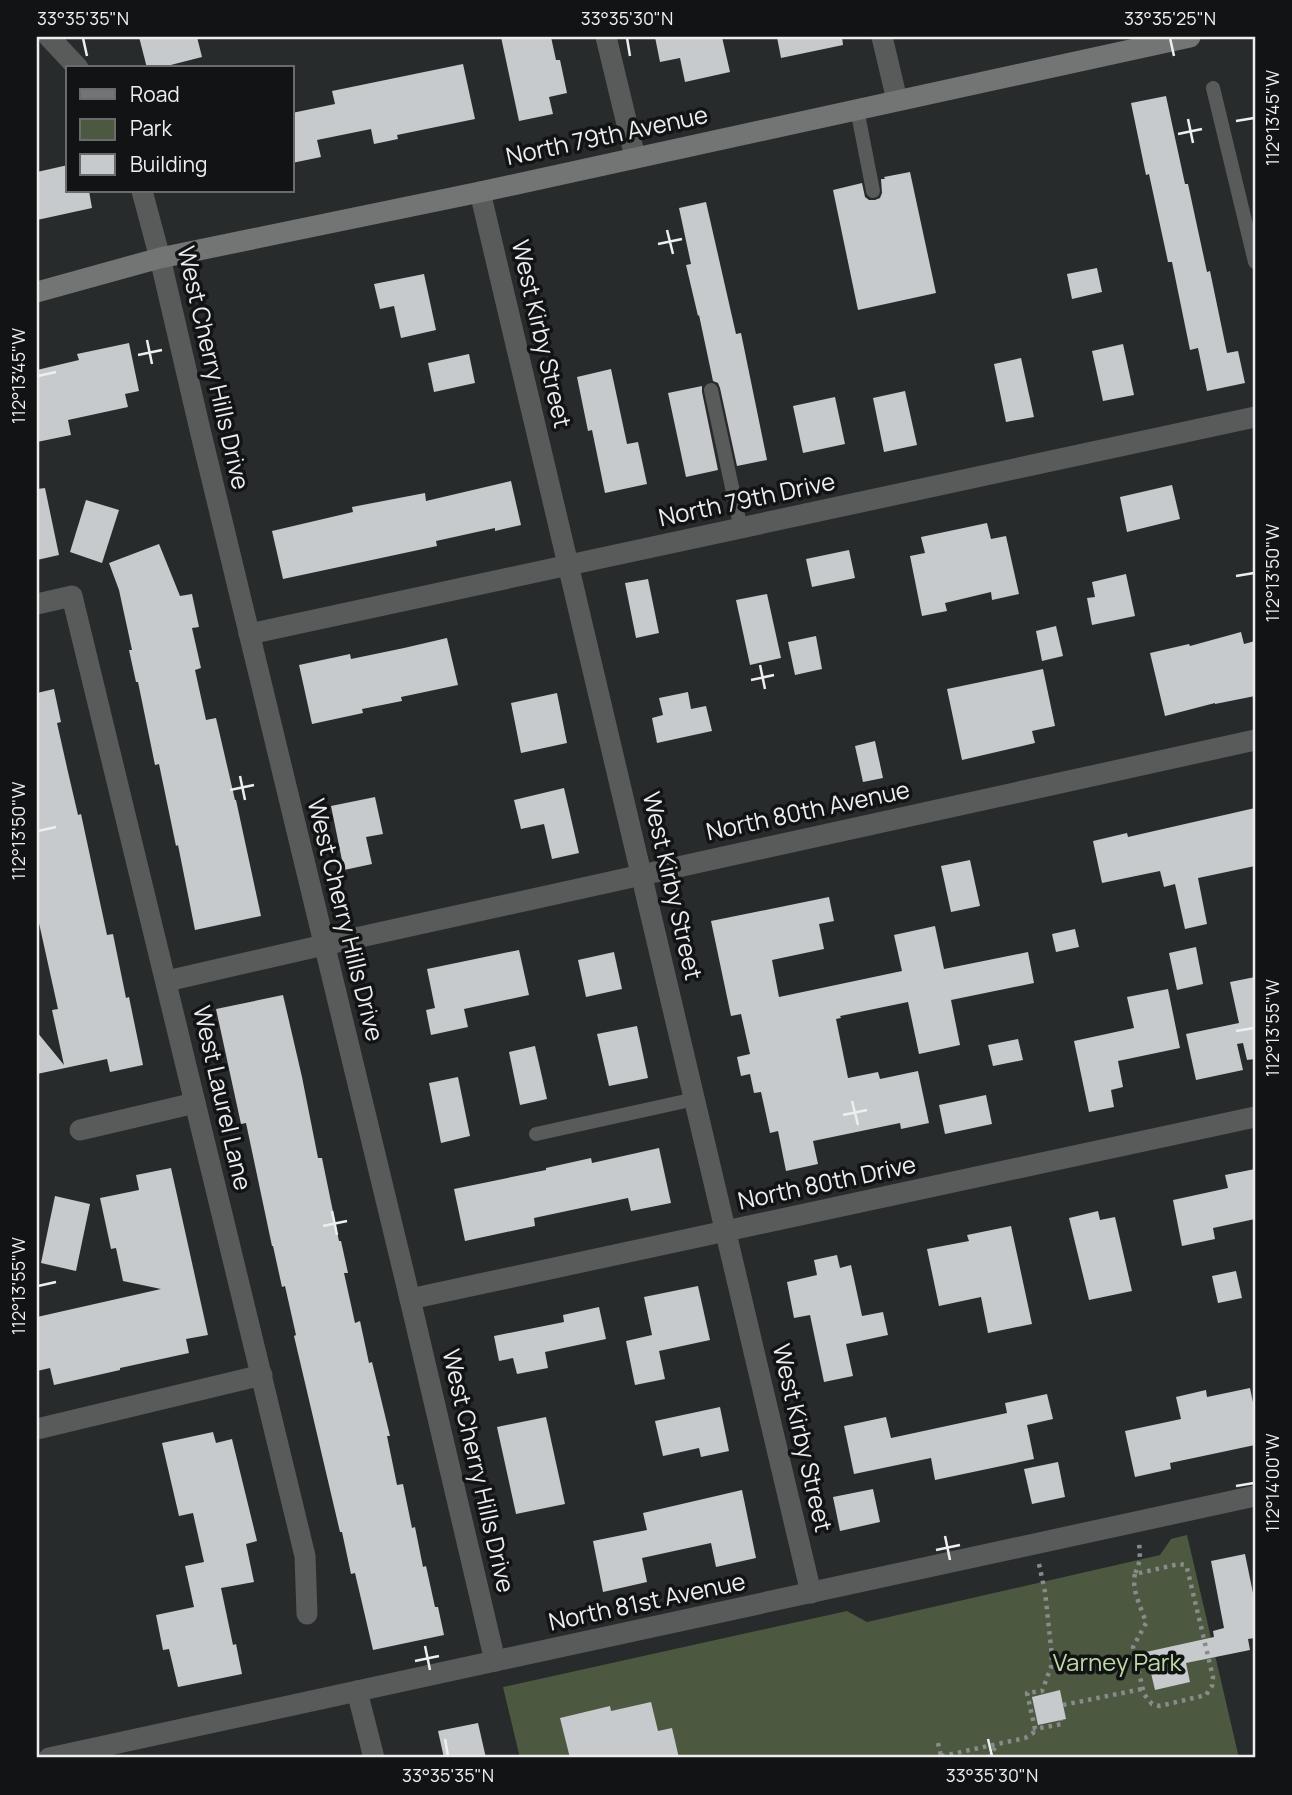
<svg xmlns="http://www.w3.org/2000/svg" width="1292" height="1795" viewBox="0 0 1292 1795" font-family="Manrope,sans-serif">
	<rect width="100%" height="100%" fill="#282b2c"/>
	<polygon fill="#4c5840" points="1187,1535 1239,1758 520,1758 503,1687 847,1611 867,1622 1160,1555 1171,1539"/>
	<g fill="#c7cacc">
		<polygon points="139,37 197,37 202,57 159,68 147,68"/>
		<polygon points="501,37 551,37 556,60 560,60 567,93 549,97 553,114 519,121"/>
		<polygon points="655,37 722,37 730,72 685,82 680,58 660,62"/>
		<polygon points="777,37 842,37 843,45 781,58"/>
		<polygon points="463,64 475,119 397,135 398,139 374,144 371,129 317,140 321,157 292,163 292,113 335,104 332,91"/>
		<polygon points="1166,96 1185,184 1188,184 1207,272 1210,271 1227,353 1238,351 1245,383 1207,391 1198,348 1190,350 1172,262 1168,262 1149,174 1146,175 1131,103"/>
		<polygon points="68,165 68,191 89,191 92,208 37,220 37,172"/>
		<polygon points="910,172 936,293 858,310 833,190 862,183 865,197 869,200 875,200 880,198 882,193 881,179 885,179 884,177"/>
		<polygon points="706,202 736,334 741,333 767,460 737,466 720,388 718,383 713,381 699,315 698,316 686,265 691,264 679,208"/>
		<polygon points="1097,268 1102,292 1072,299 1067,274"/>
		<polygon points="424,274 436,330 401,338 394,306 380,309 374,284"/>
		<polygon points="129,343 139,391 125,394 128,407 68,420 71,435 37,442 37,370 79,360 77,354"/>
		<polygon points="1123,344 1134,395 1103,401 1092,351"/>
		<polygon points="469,354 475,383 434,392 428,363"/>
		<polygon points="1021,358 1034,417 1006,422 994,364"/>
		<polygon points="611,369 627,444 638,442 647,484 605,493 592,430 588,431 577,377"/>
		<polygon points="702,386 702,392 718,470 686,477 668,393"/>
		<polygon points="905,391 917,445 884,452 873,398"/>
		<polygon points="835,397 845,444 803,453 793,406"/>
		<polygon points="511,481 521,525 495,531 495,528 436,541 437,546 283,579 272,531 353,512 352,507 425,493 426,501"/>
		<polygon points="1172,485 1180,519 1127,532 1120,497"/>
		<polygon points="45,488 59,555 37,560 37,489"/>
		<polygon points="86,500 119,510 102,563 70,552"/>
		<polygon points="987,523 991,539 1006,536 1019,594 992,600 991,592 945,603 947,611 922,616 910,556 925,553 921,537"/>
		<polygon points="159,544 180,596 192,594 199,627 192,628 201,668 195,670 206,720 216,718 235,800 236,800 261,916 195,930 178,845 176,846 159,764 155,765 138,682 136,682 129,650 132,650 119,590 109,563"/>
		<polygon points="849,550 855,578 812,587 806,559"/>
		<polygon points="1126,574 1135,616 1092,625 1087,598 1095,597 1092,582"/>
		<polygon points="648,579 659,633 636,638 625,583"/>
		<polygon points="767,594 781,658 750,665 736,600"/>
		<polygon points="1056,626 1063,656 1042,661 1036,631"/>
		<polygon points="1241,632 1244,644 1255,641 1255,696 1215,704 1215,703 1165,716 1150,653 1189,644 1190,646"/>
		<polygon points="816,636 822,669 795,675 788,642"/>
		<polygon points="447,638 458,685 401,697 402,701 362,709 363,713 312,724 299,665 350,654 351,659 404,648"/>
		<polygon points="1043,669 1055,726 1032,731 1035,743 962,760 947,689"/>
		<polygon points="54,689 61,722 57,723 68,772 78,815 81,814 107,935 113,934 126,998 129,997 143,1065 110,1072 107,1059 37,1074 37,1032 64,1065 52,1010 58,1009 37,914 37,693"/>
		<polygon points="688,692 691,709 706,706 712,731 657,743 652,718 663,715 659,698"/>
		<polygon points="557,693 567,743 521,753 511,703"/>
		<polygon points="875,741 883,778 863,782 855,746"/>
		<polygon points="564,788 579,853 552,859 544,824 521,829 514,800"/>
		<polygon points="375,797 383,834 366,837 372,864 344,870 331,806"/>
		<polygon points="1255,808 1255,866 1198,878 1207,924 1185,929 1175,884 1164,887 1160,871 1102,883 1093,841 1127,833 1128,837"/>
		<polygon points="970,860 980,906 951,912 941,866"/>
		<polygon points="829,897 834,921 819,924 824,949 772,960 779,997 902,971 894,935 935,926 944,969 1028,952 1034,983 951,1000 960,1045 919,1054 908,1002 840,1016 841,1018 836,1019 848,1078 878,1072 880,1079 918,1071 929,1123 901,1129 900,1123 813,1141 818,1164 786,1171 778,1131 770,1133 761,1092 754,1093 750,1074 741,1076 737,1057 750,1054 741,1014 731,1016 711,921"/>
		<polygon points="1075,929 1079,947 1056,952 1052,934"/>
		<polygon points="1196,947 1203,984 1177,990 1169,953"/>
		<polygon points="519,950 529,995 464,1009 468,1027 431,1035 426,1010 435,1008 427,969"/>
		<polygon points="614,952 622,989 586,997 578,960"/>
		<polygon points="1255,977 1255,1059 1247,1060 1243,1043 1237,1044 1243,1070 1196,1080 1186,1034 1239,1023 1230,982"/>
		<polygon points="1168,989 1180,1048 1118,1061 1123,1087 1111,1090 1114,1107 1089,1112 1074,1041 1134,1028 1127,997"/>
		<polygon points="283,995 302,1077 318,1158 322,1158 339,1241 341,1241 348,1273 344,1273 355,1323 360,1321 369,1363 372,1362 390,1436 387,1436 397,1485 403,1484 412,1528 415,1527 423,1567 426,1566 435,1607 438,1607 444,1635 373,1650 355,1573 351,1574 342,1532 340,1532 294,1336 296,1335 285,1286 282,1287 273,1246 272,1246 246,1123 241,1124 216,1009"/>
		<polygon points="637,1026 648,1078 609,1086 597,1034"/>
		<polygon points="1018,1039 1023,1060 993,1066 988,1045"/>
		<polygon points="535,1046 547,1099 520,1105 509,1052"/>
		<polygon points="458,1077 470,1136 441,1143 429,1083"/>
		<polygon points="986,1095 992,1124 945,1134 939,1105"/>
		<polygon points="659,1148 671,1203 631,1211 628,1198 534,1218 535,1226 465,1241 454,1189 546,1170 546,1168 591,1158 592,1163"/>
		<polygon points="171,1168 208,1335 186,1339 189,1353 120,1368 120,1370 54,1385 50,1368 37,1371 37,1317 161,1289 123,1281 116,1248 111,1249 100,1198 139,1190 136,1175"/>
		<polygon points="1255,1169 1255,1219 1213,1228 1215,1239 1182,1246 1173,1200 1228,1188 1225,1175"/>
		<polygon points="55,1196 90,1204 76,1271 41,1263"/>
		<polygon points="1098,1211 1100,1220 1115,1217 1132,1291 1089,1300 1069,1218"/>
		<polygon points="1011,1226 1032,1324 988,1333 981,1297 939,1306 927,1249 969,1241 967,1235"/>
		<polygon points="837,1255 840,1268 851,1265 862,1316 883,1312 888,1335 846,1344 853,1376 824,1382 810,1315 794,1318 787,1282 817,1275 814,1260"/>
		<polygon points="1236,1271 1242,1298 1218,1303 1212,1276"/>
		<polygon points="698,1286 710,1340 659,1351 665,1379 635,1385 626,1341 652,1335 644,1297"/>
		<polygon points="599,1307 606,1339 545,1352 548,1368 517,1374 513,1358 499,1361 494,1336 564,1322 563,1315"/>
		<polygon points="1250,1388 1255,1412 1255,1445 1170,1463 1171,1469 1135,1477 1125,1431 1181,1419 1176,1397 1206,1390 1207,1397"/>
		<polygon points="1047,1394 1053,1419 1027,1425 1034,1459 935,1480 931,1458 854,1474 844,1426 886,1417 891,1438 1007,1413 1005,1403"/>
		<polygon points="720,1407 729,1451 701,1457 699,1448 663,1456 655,1421"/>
		<polygon points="546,1417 565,1504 516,1514 497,1427"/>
		<polygon points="213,1432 216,1443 232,1439 257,1541 246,1544 254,1582 221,1588 233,1645 236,1644 242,1674 178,1687 169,1649 163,1650 156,1615 194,1607 185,1566 204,1562 193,1513 179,1516 162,1443"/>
		<polygon points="1058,1462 1065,1497 1032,1504 1024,1469"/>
		<polygon points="873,1489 880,1522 840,1531 833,1497"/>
		<polygon points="742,1490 756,1558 716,1567 711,1543 642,1558 647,1582 603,1592 593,1541 647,1530 643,1513"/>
		<polygon points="1245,1554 1255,1603 1255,1638 1248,1639 1250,1650 1186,1663 1190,1682 1155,1690 1146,1652 1214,1637 1213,1631 1224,1628 1211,1561"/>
		<polygon points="1060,1690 1066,1719 1038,1725 1032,1697"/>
		<polygon points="651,1702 658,1731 672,1728 679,1758 570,1758 560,1718 610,1706 611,1711"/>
		<polygon points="478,1723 486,1758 444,1758 438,1731"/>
	</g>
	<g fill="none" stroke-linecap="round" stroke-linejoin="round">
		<g stroke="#888b8b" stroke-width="4.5" stroke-dasharray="3.5 5" stroke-linecap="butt">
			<polyline points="1039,1564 1045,1592 1052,1656 1051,1667 1042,1691 1027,1693 1035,1729 1062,1724 1061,1720"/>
			<path d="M1135,1574c-4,17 7,34 11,49l-13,24 11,47 8,10 8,2 46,-11 6,-9 1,-9 -26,-109 -2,-3 -6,-1 -44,10 5,-14 -1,-20"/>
			<polyline points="1063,1705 1142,1689"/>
			<polyline points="938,1743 941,1756 943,1758"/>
			<polyline points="933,1758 1025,1738 1033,1733 1035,1729"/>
			<polyline points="989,1758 997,1744"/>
		</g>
		<g stroke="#595b5a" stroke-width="14">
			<polyline points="1213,88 1255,262"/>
			<polyline points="857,109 873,191"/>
			<polyline points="711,390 741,529"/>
			<polyline points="536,1134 695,1099"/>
		</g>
		<g stroke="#595b5a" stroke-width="21">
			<polyline points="49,37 78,68"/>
			<polyline points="606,37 635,157"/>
			<polyline points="882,37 897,100"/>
			<polyline points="142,191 160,258 201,434 410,1299 495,1661"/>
			<polyline points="480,192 811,1593"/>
			<path d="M37,604l35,-8c79,320 156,640 233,960l2,58"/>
			<polyline points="249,634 1255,417"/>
			<polyline points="167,981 324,945 1255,740"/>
			<polyline points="80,1130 195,1103"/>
			<polyline points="410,1299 1255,1117"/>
			<polyline points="37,1429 262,1375"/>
			<polyline points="357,1691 374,1758"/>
			<polyline points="49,1758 1255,1496"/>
		</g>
		<polyline stroke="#737574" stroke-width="21" points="37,292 160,258 480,192 1190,37"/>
	</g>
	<path fill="none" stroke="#edefef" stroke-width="2.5" d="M83,38l4,18M627,38l3,18M1170,38l4,18M1188,119l5,24M1236,121l18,-3M1178,134l24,-5M667,230l6,24M658,244l24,-5M147,340l5,24M138,355l24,-5M38,376l18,-4M1236,576l18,-3M760,665l5,24M751,680l23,-5M240,776l5,24M230,790l24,-5M38,831l18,-4M1236,1031l18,-3M852,1101l6,24M843,1115l24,-5M332,1211l5,24M323,1226l24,-5M38,1286l18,-4M1236,1486l18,-3M945,1536l5,24M936,1550l24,-5M425,1646l5,24M415,1661l24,-5M445,1739l3,17M988,1739l4,17"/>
	<g text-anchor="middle" stroke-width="7" stroke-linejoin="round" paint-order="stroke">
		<g font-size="24" fill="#edefef" stroke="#121314">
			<text transform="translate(607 136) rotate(-12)" y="8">North 79th Avenue</text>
			<text transform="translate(541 334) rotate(77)" y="8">West Kirby Street</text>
			<text transform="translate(213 368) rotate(77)" y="8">West Cherry Hills Drive</text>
			<text transform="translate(747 500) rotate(-12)" y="8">North 79th Drive</text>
			<text transform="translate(808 811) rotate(-12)" y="8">North 80th Avenue</text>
			<text transform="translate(672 886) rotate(77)" y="8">West Kirby Street</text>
			<text transform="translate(345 920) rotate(76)" y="8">West Cherry Hills Drive</text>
			<text transform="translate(222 1098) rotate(77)" y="8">West Laurel Lane</text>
			<text transform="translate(827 1183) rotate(-12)" y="8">North 80th Drive</text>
			<text transform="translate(802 1438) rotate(77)" y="8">West Kirby Street</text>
			<text transform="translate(478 1471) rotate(77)" y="8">West Cherry Hills Drive</text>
			<text transform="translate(647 1602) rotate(-12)" y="8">North 81st Avenue</text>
		</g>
		<g font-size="24" fill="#bedba5" stroke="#121314">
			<text x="1117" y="1671">Varney Park</text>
		</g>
	</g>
	<rect width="1292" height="1795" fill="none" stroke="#121314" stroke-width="77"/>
	<rect x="66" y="66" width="228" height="126" fill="#121314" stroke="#6a6b6c" stroke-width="2"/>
	<rect x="80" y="89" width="35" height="10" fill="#737574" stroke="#6a6b6c" stroke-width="2"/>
	<text x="130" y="102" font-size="21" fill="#edefef">Road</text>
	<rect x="80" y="119" width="35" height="21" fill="#4c5840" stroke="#6a6b6c" stroke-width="2"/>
	<text x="130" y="136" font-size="21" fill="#edefef">Park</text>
	<rect x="80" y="154" width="35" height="21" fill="#c7cacc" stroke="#6a6b6c" stroke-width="2"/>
	<text x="130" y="172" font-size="21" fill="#edefef">Building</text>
	<rect x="38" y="38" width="1216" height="1718" fill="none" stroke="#edefef" stroke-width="2.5"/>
	<g font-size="18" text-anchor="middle" fill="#edefef">
		<text x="83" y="25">33°35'35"N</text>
		<text x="627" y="25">33°35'30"N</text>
		<text x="1170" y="25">33°35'25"N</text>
		<text transform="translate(1273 118) rotate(-90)" y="6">112°13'45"W</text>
		<text transform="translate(19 376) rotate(-90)" y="6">112°13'45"W</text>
		<text transform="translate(1273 573) rotate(-90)" y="6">112°13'50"W</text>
		<text transform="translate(19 831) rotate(-90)" y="6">112°13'50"W</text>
		<text transform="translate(1273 1028) rotate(-90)" y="6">112°13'55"W</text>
		<text transform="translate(19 1286) rotate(-90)" y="6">112°13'55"W</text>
		<text transform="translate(1273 1483) rotate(-90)" y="6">112°14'00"W</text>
		<text x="448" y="1782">33°35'35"N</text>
		<text x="992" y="1782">33°35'30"N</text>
	</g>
</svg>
